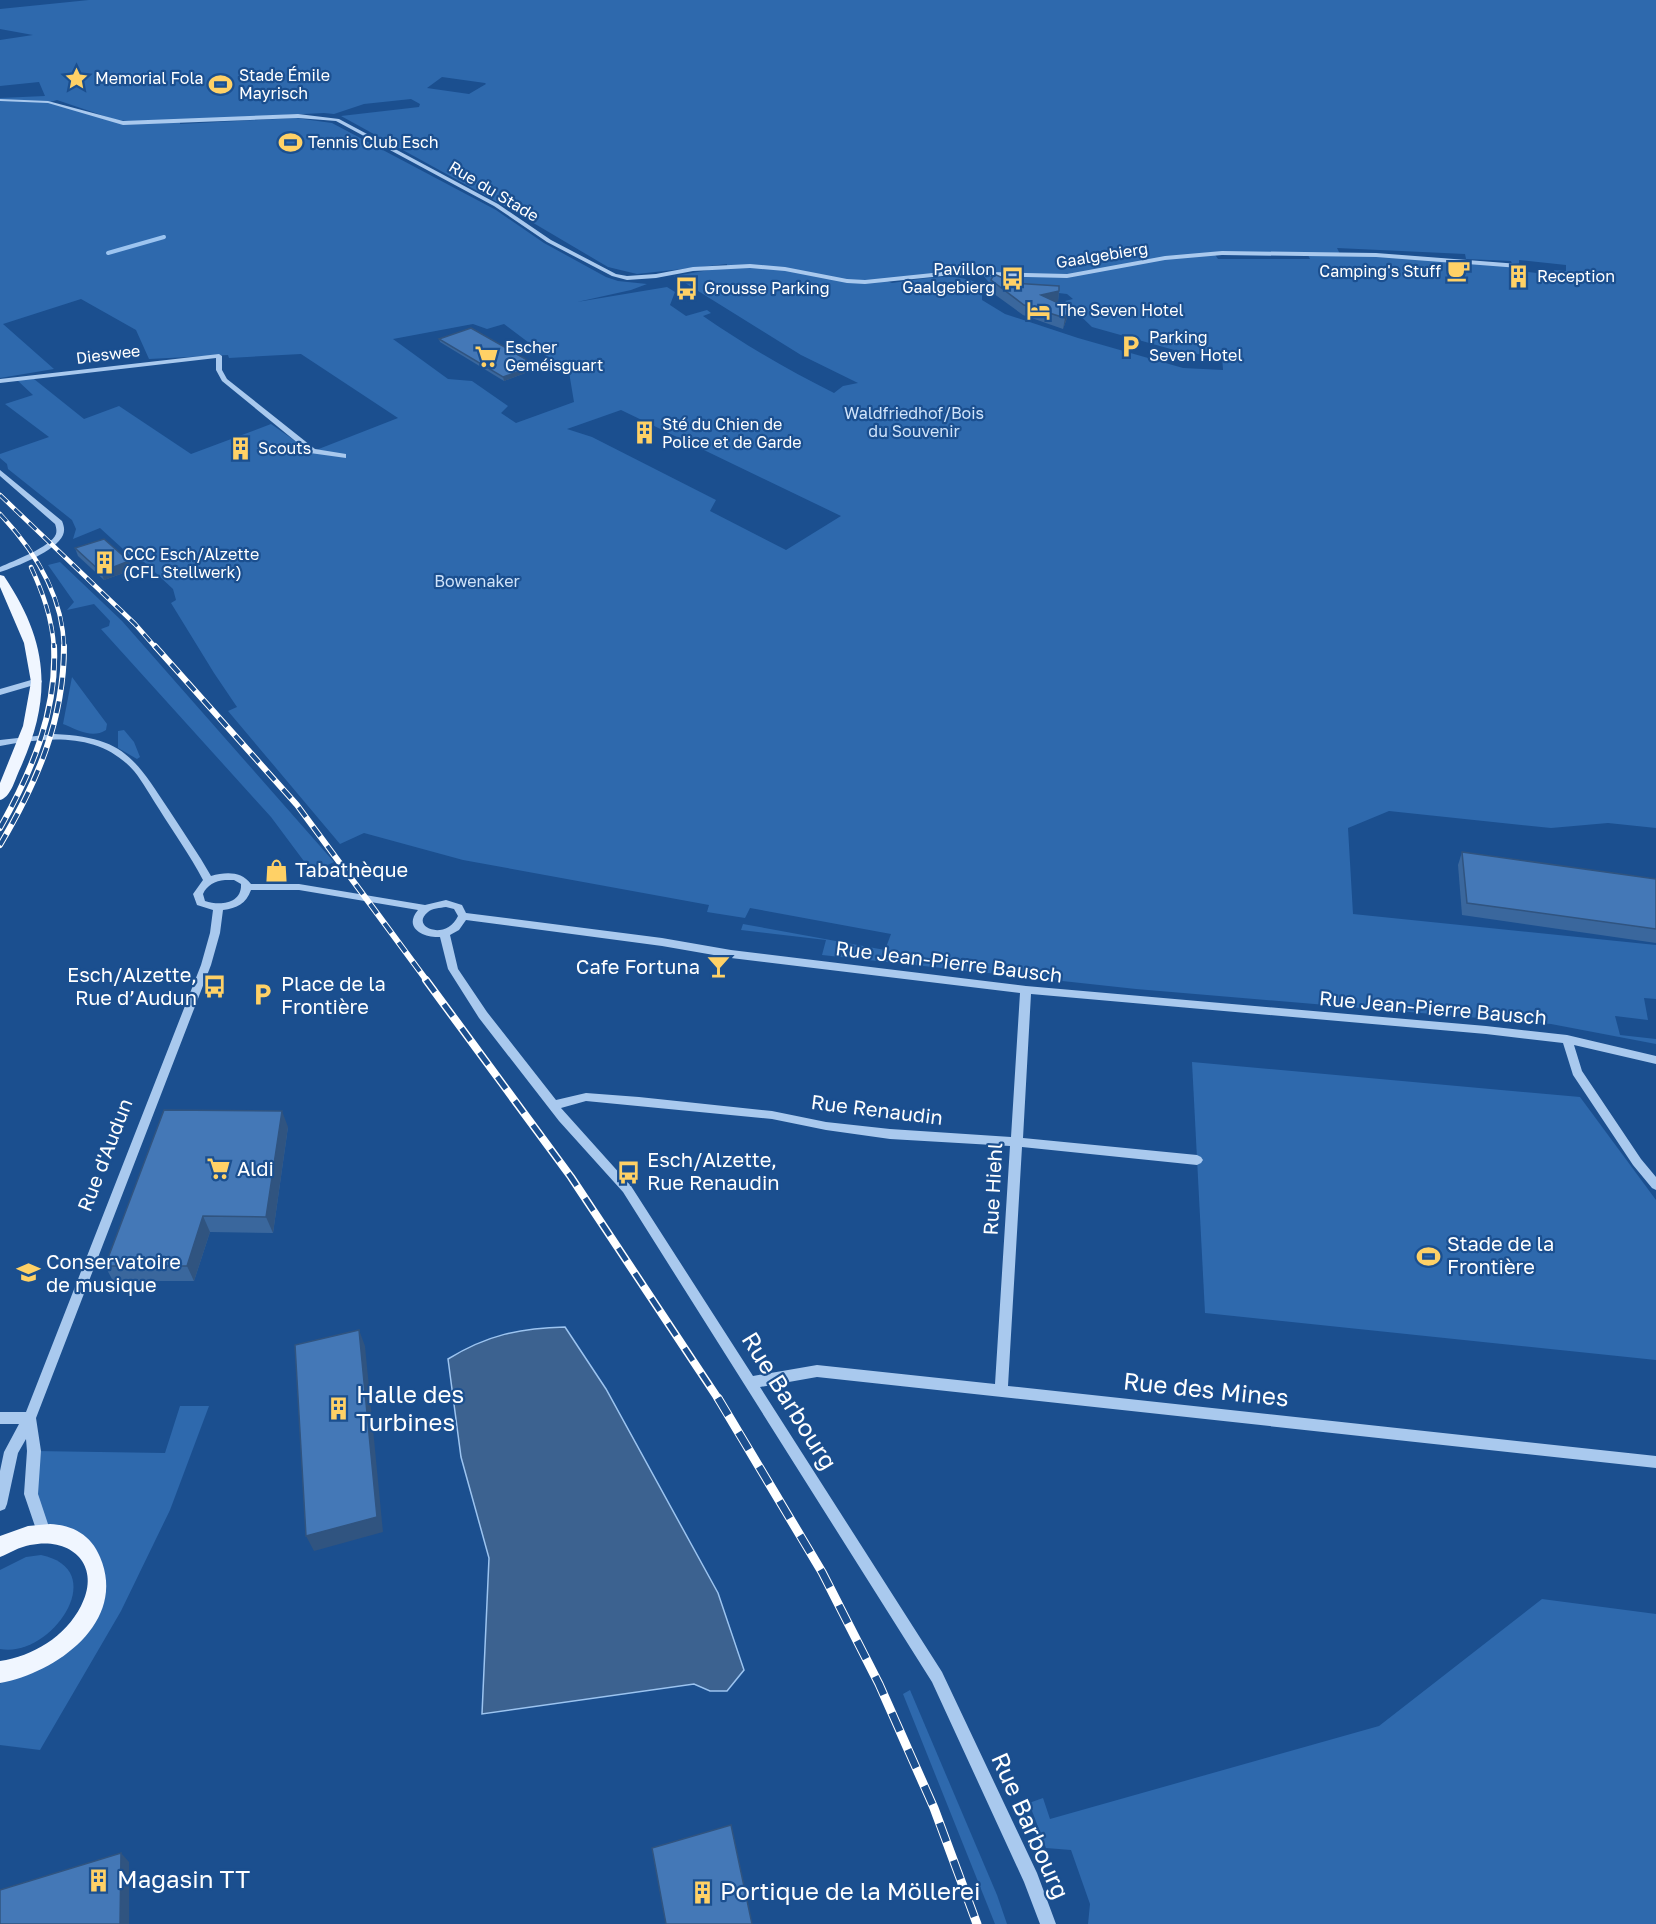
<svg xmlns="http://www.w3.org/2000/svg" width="1656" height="1924" viewBox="0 0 1656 1924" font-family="'Golos Text',sans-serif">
	<rect width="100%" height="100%" fill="#1b4f8f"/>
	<g fill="#2e69ad" fill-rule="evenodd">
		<path d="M89,0h1567v828l-48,-5 -57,5 -162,-17 -41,17 5,86 303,31v54l-12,-1 4,22 -33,-4 5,19 36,4v5l-105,-20 -415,-35 -314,-34 4,-15 -85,-10 2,-6 142,26 6,-16 -141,-26 -5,10 -38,-6 2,-7 -246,-45 -99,-27 -24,11 -112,-133 9,-4 -23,-34 -43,-70 5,-3 -3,-11 -29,-27 -9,-2 -35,-32 -27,11 3,-10 -4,-9 -64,-51 -1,-5 -7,-6v-4l49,-17 -44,-33 28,-9 -16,-15 17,-1 50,40 35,-13 72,48 80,-30 40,28 87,-34 -97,-64 -72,4 -1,-3 -79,4 -13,-29 -55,-31 -78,25 51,45 -54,9v-280l45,-2 -6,-14 -39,4v-46l33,-5 -33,-6v-20zM442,77l43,6 1,1 -17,10 -42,-6zM411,99l9,5 -1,3 -78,9 160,88 107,63 29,7 90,-10v3l-53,9 127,79 57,28 -15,3 -9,7c-46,-23 -89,-48 -131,-77l8,-3 -4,-3 -21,6 -16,-11 5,-13 -8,-5 -90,15 54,-12 16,-6 -29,-3 -12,-4 -62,-34 -48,-33 -164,-87 -36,-5 -116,6v-2l-57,1 -73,-21 7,-2 59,20 25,2 183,-9 10,1 30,-10zM1337,248l128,6 1,5 45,2 1,3 -90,-7 -82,-3zM1214,253h93l3,6h-92zM1519,260l47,5v6l-12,-1v5l-35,-4zM936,274h46l9,11 76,9 6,5 -8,2 27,26 93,26 37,3 1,14 -40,-2 -105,-30 -73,-24 -23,-14v-13c-17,-18 -68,-7 -90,-4l-7,-3zM473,324l14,5 17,-5 57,43 7,-1 6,36 -58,21 -15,-10 7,-7 -36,-25 -24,-2 -55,-40zM621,410l220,106 -55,34 -76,-39 6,-11 -124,-63 -25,-8z"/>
		<polygon points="60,562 122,621 334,862 312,872 271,817 101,629 109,626 110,621 94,604 67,610 74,602 48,565"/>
		<path d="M72,677l35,47 -1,6c-14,9 -28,0 -43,-6z"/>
		<polygon points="124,730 134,742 140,757 137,759 118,748 118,731"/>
		<polygon points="1192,1062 1580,1097 1656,1200 1656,1360 1205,1313"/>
		<polygon points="180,1406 209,1406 170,1510 121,1611 40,1750 0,1745 0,1684 11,1672 80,1627 94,1561 44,1533 31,1494 34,1451 165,1453"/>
		<path d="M41,1555c72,15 9,104 -41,94v-79l26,-13z"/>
		<polygon points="1542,1599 1656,1614 1656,1924 1088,1924 1090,1904 1071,1850 1046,1848 1029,1803 1043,1798 1050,1819 1379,1726"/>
		<polygon points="910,1690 997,1895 1007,1924 995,1924 903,1694"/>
	</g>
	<path fill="#3c6290" stroke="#9cc4f0" stroke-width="1.5" d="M565,1327l41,62 112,204 26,77 -17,21h-17l-16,-7 -212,30 7,-156 -28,-101 -13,-98c39,-24 72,-31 117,-32z"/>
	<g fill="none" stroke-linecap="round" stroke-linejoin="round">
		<polyline stroke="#9cc4f0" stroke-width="4" points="108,253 164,237"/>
		<g fill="#a9c9ee" fill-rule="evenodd">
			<polygon points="0,99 48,101 123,121 298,114 339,119 498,204 551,240 616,274 627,276 656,274 693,267 750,264 785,267 847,279 865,280 952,271 1067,274 1165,256 1222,251 1376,253 1519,264 1522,266 1519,268 1376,257 1222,255 1165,260 1067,278 952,275 865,284 847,283 785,271 750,268 693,271 656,278 627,280 612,276 547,242 494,206 336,121 298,118 123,125 48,103 0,101"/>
			<polygon points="219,354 222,356 222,370 227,379 315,449 346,454 346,458 310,453 222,381 216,370 216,358 0,383 0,379"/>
			<path d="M0,470l62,51c2,5 3,9 1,14 -7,16 -47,32 -63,37v-5c13,-6 51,-20 56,-33 1,-4 0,-7 -1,-10l-55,-48z"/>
			<polygon points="38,678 42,681 41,683 0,695 0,689"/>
			<path d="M54,734c69,3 80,23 115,76 14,22 29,43 42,66 15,-4 30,-5 40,8h48l126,21 21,-5 16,5 4,8 196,25 69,12 295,36 460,40 81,9 89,21v8l-82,-19 8,26 59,88 15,18v13l-4,-2 -19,-23 -60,-90 -10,-32 -77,-9 -455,-40 -8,144 174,17 4,2 2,3 -2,3 -4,2 -175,-18 -14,239 648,70v12l-839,-91 -57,10 182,285 95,201 19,51h-16l-16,-42 -92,-200 -309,-490 -64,-71 -80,-103 -31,-49 -8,-32c-17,1 -37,-9 -22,-27l-119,-20h-48c-5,14 -14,18 -28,20l-3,23 -9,32 -175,453 5,33 -3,43 13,39 -2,5 -5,2 -5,-2 -15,-44 3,-43 -1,-12 -8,14 -11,51 -2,5 -5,2v-40l4,-19 15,-28h-19v-12h26l175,-447 9,-32 3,-23 -16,-5 -4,-11 10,-14c-13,-25 -29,-47 -44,-71 -8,-12 -16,-27 -25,-38 -35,-40 -88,-34 -134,-25v-6zM225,880h9l7,4c1,20 -21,22 -36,17l-2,-7c4,-9 12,-13 22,-14zM446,907l8,2 4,7c-12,26 -49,11 -30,-4 4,-4 12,-4 18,-5zM466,920l196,26 69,12 289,35 -9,144 -121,-8 -64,-7 -54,-11 -133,-14 -53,-4 -30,7 -69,-88 -29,-43 -8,-34 9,-5zM586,1101l186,18 54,11 64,9 120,7 -15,238 -178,-19 -64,11 -122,-190 -70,-78z"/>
		</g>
		<g fill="#f0f6ff" fill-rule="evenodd">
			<path d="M0,575l4,1c45,67 49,121 15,195 -4,9 -9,27 -19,29v-17l23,-57 8,-44 -7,-39 -24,-56z"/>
			<path d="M50,1524c23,1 41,11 50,33 28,65 -44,116 -100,126v-22c33,-5 65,-24 81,-55 21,-40 -9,-70 -51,-61 -11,2 -20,8 -30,12v-21l28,-10z"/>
		</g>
		<defs>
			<g id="rail-far3">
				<polyline points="0,495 135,624 156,648"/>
				<path d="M0,514c35,37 63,81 64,134"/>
				<path d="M31,567c12,26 21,51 23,81"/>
			</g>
			<g id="rail-far2">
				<polyline points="155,646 297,805 427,981"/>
				<path d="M0,828c32,-57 57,-116 54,-182"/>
				<path d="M0,845c37,-63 64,-125 64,-199"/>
			</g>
			<polyline id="rail-far1" points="426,980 571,1177 719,1400"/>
			<polyline id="rail" points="718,1398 822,1572 879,1684 934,1808 977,1924"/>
		</defs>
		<use href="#rail-far3" stroke="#fff" stroke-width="4.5"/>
		<use href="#rail-far2" stroke="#fff" stroke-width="6"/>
		<use href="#rail-far1" stroke="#fff" stroke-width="8"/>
		<use href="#rail" stroke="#fff" stroke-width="9"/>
		<use href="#rail-far3" stroke="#1b4f8f" stroke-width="3" stroke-dasharray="10" stroke-linecap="butt"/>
		<use href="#rail-far2" stroke="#1b4f8f" stroke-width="4" stroke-dasharray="12" stroke-linecap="butt"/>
		<use href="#rail-far1" stroke="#1b4f8f" stroke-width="5" stroke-dasharray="15" stroke-linecap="butt"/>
		<use href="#rail" stroke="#1b4f8f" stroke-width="7" stroke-dasharray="20" stroke-linecap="butt"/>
	</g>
	<g fill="#3a679d">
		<polygon points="991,280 1059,291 1058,302 1057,302 1069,308 1067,318 1063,329 1023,315 990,291"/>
		<polygon points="439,339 536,369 504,381 440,342"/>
		<polygon points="75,548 129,561 132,570 104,580 78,556"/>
		<polygon points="1462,852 1656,879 1656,943 1462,915 1458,865"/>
		<polygon points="288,1127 273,1233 210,1232 194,1281 113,1281 105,1266"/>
	</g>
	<g fill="#305480">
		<polygon points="1059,291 1058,302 1040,306 1041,295"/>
		<polygon points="1069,308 1067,318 1063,329 1065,318"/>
		<polygon points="536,365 536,369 504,381 503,377"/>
		<polygon points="129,561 132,570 104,580 101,572"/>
		<polygon points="282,1111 288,1127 273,1233 266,1217"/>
		<polygon points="203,1216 210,1232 194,1281 187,1266"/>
		<polygon points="359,1330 365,1346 383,1532 314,1551 306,1536"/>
		<polygon points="121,1853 129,1862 129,1924 120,1924"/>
	</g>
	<g fill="#4478b7" stroke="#305480" stroke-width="1.5">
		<polygon points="994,274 1014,283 1059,286 1059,291 1041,295 1069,308 1065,318 1024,305 991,280"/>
		<polygon points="471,328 536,365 503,377 439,339"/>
		<polygon points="104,539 129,561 101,572 75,548"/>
		<polygon points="1462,852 1656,879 1656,929 1467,903"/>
		<polygon points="164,1110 282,1111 266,1217 203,1216 187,1266 105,1266"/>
		<polygon points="359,1330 377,1517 306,1536 295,1345"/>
		<polygon points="731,1825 752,1924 666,1924 652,1848"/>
		<polygon points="121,1853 120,1924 0,1924 0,1890"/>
	</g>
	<defs>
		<symbol id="sight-bare" viewBox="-9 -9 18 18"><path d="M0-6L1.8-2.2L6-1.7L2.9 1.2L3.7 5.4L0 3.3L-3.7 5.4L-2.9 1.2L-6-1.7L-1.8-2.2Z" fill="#ffd166" stroke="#1b4f8f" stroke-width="2.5" paint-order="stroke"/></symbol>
		<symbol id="stadium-bare" viewBox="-9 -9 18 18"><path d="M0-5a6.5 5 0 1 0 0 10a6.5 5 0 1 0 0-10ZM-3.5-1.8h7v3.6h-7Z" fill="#ffd166" stroke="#1b4f8f" stroke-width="2.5" paint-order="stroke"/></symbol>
		<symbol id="cafe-bare" viewBox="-9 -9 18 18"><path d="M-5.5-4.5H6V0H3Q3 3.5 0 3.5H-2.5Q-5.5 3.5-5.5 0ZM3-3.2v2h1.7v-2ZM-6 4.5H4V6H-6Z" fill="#ffd166" stroke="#1b4f8f" stroke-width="2.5" paint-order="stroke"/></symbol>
		<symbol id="building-bare" viewBox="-9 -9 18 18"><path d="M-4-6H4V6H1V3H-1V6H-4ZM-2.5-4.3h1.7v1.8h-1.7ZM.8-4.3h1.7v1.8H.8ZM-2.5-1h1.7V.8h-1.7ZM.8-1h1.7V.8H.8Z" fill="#ffd166" stroke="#1b4f8f" stroke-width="2.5" paint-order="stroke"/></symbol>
		<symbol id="bus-bare" viewBox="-9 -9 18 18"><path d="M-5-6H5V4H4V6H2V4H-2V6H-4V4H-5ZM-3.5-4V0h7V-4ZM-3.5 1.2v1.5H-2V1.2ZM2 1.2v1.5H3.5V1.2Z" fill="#ffd166" stroke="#1b4f8f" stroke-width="2.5" paint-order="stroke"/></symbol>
		<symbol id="hotel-bare" viewBox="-9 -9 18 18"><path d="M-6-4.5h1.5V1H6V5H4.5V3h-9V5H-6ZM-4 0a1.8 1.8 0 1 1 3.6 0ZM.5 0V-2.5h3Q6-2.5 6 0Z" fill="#ffd166" stroke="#1b4f8f" stroke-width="2.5" paint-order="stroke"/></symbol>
		<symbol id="parking-bare" viewBox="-9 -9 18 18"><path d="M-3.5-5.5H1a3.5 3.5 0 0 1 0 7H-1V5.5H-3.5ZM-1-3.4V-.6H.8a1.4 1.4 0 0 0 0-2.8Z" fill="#ffd166" stroke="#1b4f8f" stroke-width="2.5" paint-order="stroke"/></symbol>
		<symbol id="supermarket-bare" viewBox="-9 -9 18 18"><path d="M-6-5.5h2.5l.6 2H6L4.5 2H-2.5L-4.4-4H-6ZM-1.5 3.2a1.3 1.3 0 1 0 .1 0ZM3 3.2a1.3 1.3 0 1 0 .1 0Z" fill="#ffd166" stroke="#1b4f8f" stroke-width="2.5" paint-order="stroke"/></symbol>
		<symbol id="shop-bare" viewBox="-9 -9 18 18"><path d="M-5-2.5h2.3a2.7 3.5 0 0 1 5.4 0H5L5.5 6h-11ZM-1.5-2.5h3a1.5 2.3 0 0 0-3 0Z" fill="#ffd166" stroke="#1b4f8f" stroke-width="2.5" paint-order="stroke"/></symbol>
		<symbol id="bar-bare" viewBox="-9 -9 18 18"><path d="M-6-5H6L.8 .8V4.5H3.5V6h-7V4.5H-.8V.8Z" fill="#ffd166" stroke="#1b4f8f" stroke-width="2.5" paint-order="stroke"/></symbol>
		<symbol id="school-bare" viewBox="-9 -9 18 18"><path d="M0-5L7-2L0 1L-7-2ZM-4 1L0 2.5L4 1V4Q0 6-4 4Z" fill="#ffd166" stroke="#1b4f8f" stroke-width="2.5" paint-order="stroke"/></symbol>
	</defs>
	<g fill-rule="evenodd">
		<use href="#sight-bare" x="60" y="62" width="33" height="33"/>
		<use href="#stadium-bare" x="204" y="68" width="33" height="33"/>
		<use href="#stadium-bare" x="274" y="126" width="33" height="33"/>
		<use href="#cafe-bare" x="1442" y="254" width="33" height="33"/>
		<use href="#building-bare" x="1502" y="260" width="33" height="33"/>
		<use href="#bus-bare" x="996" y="262" width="33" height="33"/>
		<use href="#bus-bare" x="670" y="272" width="33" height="33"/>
		<use href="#hotel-bare" x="1022" y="294" width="33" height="33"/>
		<use href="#parking-bare" x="1114" y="330" width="33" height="33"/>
		<use href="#supermarket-bare" x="470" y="340" width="33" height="33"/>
		<use href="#building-bare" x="628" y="416" width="33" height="33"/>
		<use href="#building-bare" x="224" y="432" width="33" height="33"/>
		<use href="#building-bare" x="88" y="546" width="33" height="33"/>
		<use href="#shop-bare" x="260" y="854" width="33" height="33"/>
		<use href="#bar-bare" x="702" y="950" width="33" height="33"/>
		<use href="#bus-bare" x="198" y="970" width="33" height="33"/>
		<use href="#parking-bare" x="246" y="978" width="33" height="33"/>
		<use href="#supermarket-bare" x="202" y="1152" width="33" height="33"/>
		<use href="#bus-bare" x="612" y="1156" width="33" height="33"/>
		<use href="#stadium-bare" x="1412" y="1240" width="33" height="33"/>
		<use href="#school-bare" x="12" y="1256" width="33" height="33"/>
		<use href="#building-bare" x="322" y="1392" width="33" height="33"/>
		<use href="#building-bare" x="82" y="1864" width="33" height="33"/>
		<use href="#building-bare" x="686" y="1876" width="33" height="33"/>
	</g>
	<g text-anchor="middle" stroke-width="4.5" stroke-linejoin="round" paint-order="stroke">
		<g font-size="16" fill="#fff" stroke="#1b4f8f" text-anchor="start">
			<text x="239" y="81">Stade Émile<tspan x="239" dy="18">Mayrisch</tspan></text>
			<text x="95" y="84">Memorial Fola</text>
			<text x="308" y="148">Tennis Club Esch</text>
			<text x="995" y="275" text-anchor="end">Pavillon<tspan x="995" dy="18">Gaalgebierg</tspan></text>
			<text x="1441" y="277" text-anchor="end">Camping's Stuff</text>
			<text x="1537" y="282">Reception</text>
			<text x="704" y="294">Grousse Parking</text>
			<text x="1057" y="316">The Seven Hotel</text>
			<text x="1149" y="343">Parking<tspan x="1149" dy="18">Seven Hotel</tspan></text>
			<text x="505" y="353">Escher<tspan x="505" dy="18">Geméisguart</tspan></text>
			<text x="662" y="430">Sté du Chien de<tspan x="662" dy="18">Police et de Garde</tspan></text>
			<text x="258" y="454">Scouts</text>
			<text x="123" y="560">CCC Esch/Alzette<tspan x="123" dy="18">(CFL Stellwerk)</tspan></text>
		</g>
		<g font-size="16" fill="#fff" stroke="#1b4f8f">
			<text transform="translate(494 191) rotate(31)" y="6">Rue du Stade</text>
			<text transform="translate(1102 255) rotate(-9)" y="6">Gaalgebierg</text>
			<text transform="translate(108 354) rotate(-7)" y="6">Dieswee</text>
		</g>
		<g font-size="16" fill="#cfe3fa" stroke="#1b4f8f">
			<text x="914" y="419">Waldfriedhof/Bois<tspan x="914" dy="18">du Souvenir</tspan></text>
			<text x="477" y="587">Bowenaker</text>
		</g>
		<g font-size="20" fill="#fff" stroke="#1b4f8f" text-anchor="start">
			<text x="295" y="877">Tabathèque</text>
			<text x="700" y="974" text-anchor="end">Cafe Fortuna</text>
			<text x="197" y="982" text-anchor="end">Esch/Alzette,<tspan x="197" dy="23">Rue d’Audun</tspan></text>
			<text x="281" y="991">Place de la<tspan x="281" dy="23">Frontière</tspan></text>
			<text x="647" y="1167">Esch/Alzette,<tspan x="647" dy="23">Rue Renaudin</tspan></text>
			<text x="237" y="1176">Aldi</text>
			<text x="1447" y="1251">Stade de la<tspan x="1447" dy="23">Frontière</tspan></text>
			<text x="46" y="1269">Conservatoire<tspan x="46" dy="23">de musique</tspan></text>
		</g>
		<g font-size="20" fill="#fff" stroke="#1b4f8f">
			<text transform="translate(949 962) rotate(7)" y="7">Rue Jean-Pierre Bausch</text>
			<text transform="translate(1433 1008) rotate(5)" y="7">Rue Jean-Pierre Bausch</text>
			<text transform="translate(877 1110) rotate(7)" y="7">Rue Renaudin</text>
			<text transform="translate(105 1155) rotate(-69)" y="7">Rue d'Audun</text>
			<text transform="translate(993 1189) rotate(-87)" y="7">Rue Hiehl</text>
		</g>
		<g font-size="24" fill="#fff" stroke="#1b4f8f">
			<text transform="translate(1206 1390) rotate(6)" y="8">Rue des Mines</text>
			<text transform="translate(789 1401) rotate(58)" y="8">Rue Barbourg</text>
			<text transform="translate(1030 1826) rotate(66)" y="8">Rue Barbourg</text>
		</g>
		<g font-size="24" fill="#fff" stroke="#1b4f8f" text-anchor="start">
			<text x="356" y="1403">Halle des<tspan x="356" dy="28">Turbines</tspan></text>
			<text x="117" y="1888">Magasin TT</text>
			<text x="720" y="1900">Portique de la Möllerei</text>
		</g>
	</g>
</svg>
